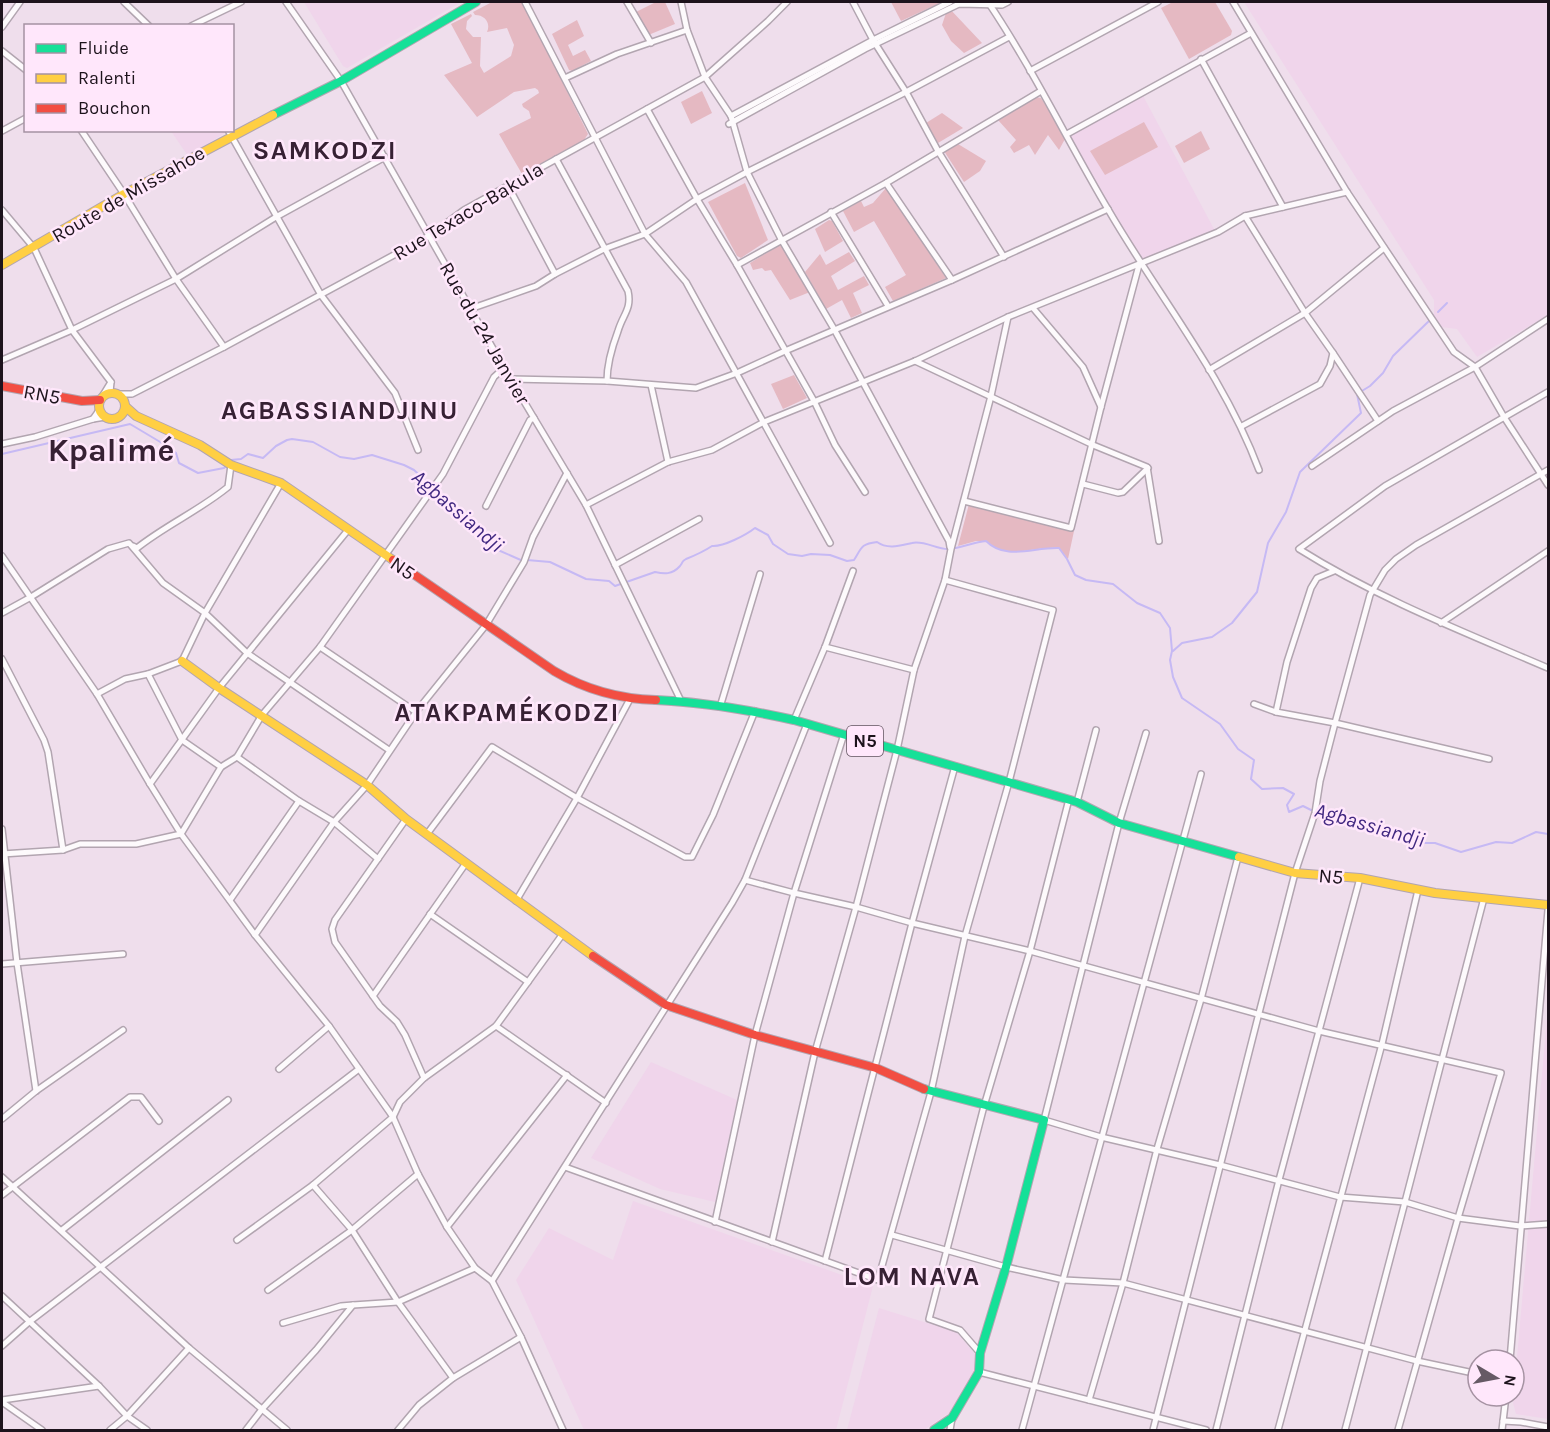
<svg xmlns="http://www.w3.org/2000/svg" width="1550" height="1432" viewBox="0 0 1550 1432" font-family="Karla,sans-serif">
	<rect width="100%" height="100%" fill="#efdeec"/>
	<g fill="#f0d5eb">
		<polygon points="304,2 461,2 347,68 343,66"/>
		<polygon points="1244,2 1548,2 1548,315 1477,357 1457,329 1441,327 1434,317 1434,300"/>
		<polygon points="1141,92 1215,231 1143,263 1068,134"/>
		<polygon points="224,130 225,133 188,156 171,131"/>
		<polygon points="1548,1006 1548,1419 1516,1414 1513,1403"/>
		<polygon points="651,1062 737,1100 715,1202 660,1189 591,1158"/>
		<polygon points="633,1201 873,1286 836,1430 584,1430 516,1280 549,1228 613,1260"/>
		<polygon points="879,1308 956,1332 975,1354 975,1371 949,1413 924,1430 847,1430"/>
	</g>
	<g fill="#e5b9c2">
		<path d="M492,2h31l65,132 -4,6 -62,34 -23,-40 32,-16 -2,-7 -6,-4 -1,-3 17,-11 -1,-3 -3,-2 -21,4 -37,25 -33,-42 28,-12 -21,-39 20,-10 1,2 -5,5 -1,8 7,8h8l-1,29 4,7 27,-17 3,-11 -7,-17 -20,4c4,-9 -2,-17 -12,-17l-2,-3z"/>
		<polygon points="656,2 665,2 675,24 646,36 634,13"/>
		<polygon points="891,2 942,2 901,21"/>
		<polygon points="1173,2 1215,2 1232,31 1231,35 1189,59 1161,8"/>
		<polygon points="948,7 982,43 964,53 951,41 942,25"/>
		<polygon points="577,20 584,36 568,45 573,56 585,50 591,61 572,71 569,70 552,34"/>
		<polygon points="702,91 712,113 691,124 681,102"/>
		<polygon points="1036,97 1041,98 1066,137 1059,150 1048,135 1035,155 1029,145 1014,153 1010,147 1016,140 998,120"/>
		<polygon points="942,113 963,128 938,143 926,123"/>
		<polygon points="1144,122 1158,147 1105,175 1090,151"/>
		<polygon points="1201,131 1210,149 1184,163 1175,146"/>
		<polygon points="958,144 986,161 980,171 964,182 944,151"/>
		<polygon points="745,183 768,240 741,258 737,256 708,202"/>
		<polygon points="886,188 946,278 893,301 885,287 906,275 874,221 854,232 843,211 861,201 864,207 873,203"/>
		<polygon points="829,220 832,221 843,241 825,252 815,229"/>
		<polygon points="780,245 785,245 810,292 790,300 771,270 765,271 762,268 753,270 750,263"/>
		<polygon points="849,252 855,261 831,276 838,290 864,276 869,285 853,293 862,313 851,318 842,300 826,309 805,272 820,254 826,265"/>
		<polygon points="794,375 807,398 783,409 771,384"/>
		<path d="M969,504l105,27 -6,28 -9,-11c-25,-2 -53,13 -73,-7h-10l-18,5z"/>
	</g>
	<g fill="none" stroke-linecap="round" stroke-linejoin="round">
		<g stroke="#c6b9f4" stroke-width="2">
			<polyline points="1438,312 1447,303"/>
			<polyline points="2,454 130,424 172,449 176,453 179,463 198,473 224,468 231,460 241,459 248,454 263,458 276,446 287,440 292,439 313,442 340,457 354,459 372,455 404,465 414,470 464,516 486,532 498,550 523,561"/>
			<path d="M527,560l23,2 36,17 23,2 6,5 40,-14c9,2 17,3 25,-6 4,-5 1,-4 6,-7 10,-4 17,-7 26,-13 11,1 34,-11 43,-18l13,7 5,9 15,10 14,2 9,-2 19,1 17,6 7,-1c8,-13 7,-16 23,-18 11,8 25,3 35,1 12,-3 26,7 37,6 13,-1 24,-7 37,-8 20,20 47,6 73,7l8,11 8,16 11,5 27,4 24,19 23,10 10,15 2,23 -2,9 3,17 9,21 38,26 18,25 16,11 -3,19 11,10 21,-1 11,6 -7,11 2,7 14,-6 22,11h26l42,14 26,12h16l26,9 35,-10 16,1 24,-11 12,2"/>
			<polyline points="1173,651 1182,643 1212,637 1232,623 1257,592 1268,543 1286,512 1300,472 1361,413 1357,394 1370,386 1383,373 1393,356 1431,319"/>
		</g>
		<defs>
			<g id="street">
				<polyline points="124,2 149,26"/>
				<polyline points="286,2 341,81 504,368 586,505 681,701"/>
				<polyline points="525,2 645,234 686,282 830,543"/>
				<polyline points="627,2 651,43"/>
				<polyline points="681,2 687,30 705,77 731,116 747,172 781,239 834,329 949,541 950,547"/>
				<polyline points="853,2 873,40 906,92 938,151 1004,257"/>
				<path d="M988,2c45,67 80,140 121,209 50,86 115,165 150,259"/>
				<polyline points="1233,2 1347,192 1454,352 1475,367 1504,417 1548,485"/>
				<polyline points="191,26 241,2"/>
				<polyline points="2,27 20,2"/>
				<polyline points="2,51 26,70"/>
				<polyline points="1201,59 1283,207"/>
				<polyline points="1030,71 1158,2"/>
				<polyline points="565,78 617,54 687,30"/>
				<polyline points="647,109 697,199 737,265 814,401 835,445 865,492"/>
				<polyline points="731,116 873,40 950,2"/>
				<polyline points="729,124 865,49 959,4 1002,5 1008,2"/>
				<polyline points="81,130 124,194 176,279 224,347"/>
				<polyline points="228,130 321,295 395,393 418,450"/>
				<polyline points="2,131 26,118"/>
				<polyline points="1067,134 1251,33"/>
				<path d="M556,159l72,132c4,18 -5,23 -10,40 -6,16 -11,32 -11,50"/>
				<polyline points="886,183 952,280"/>
				<polyline points="508,186 555,274"/>
				<polyline points="2,210 34,248 72,330 111,382"/>
				<polyline points="831,212 888,306"/>
				<polyline points="737,265 886,183 1041,91"/>
				<polyline points="1033,308 1083,367 1101,407"/>
				<polyline points="470,309 536,286 555,274 604,249 645,234 697,199 747,172 906,92 1009,37"/>
				<polyline points="1333,353 1378,421"/>
				<polyline points="2,360 72,330 176,279 276,217 385,157"/>
				<polyline points="915,361 1093,445 1147,467 1159,541"/>
				<polyline points="1209,370 1305,313 1384,248"/>
				<polyline points="511,379 607,381 696,388 737,373 785,351 952,280 1108,209"/>
				<polyline points="651,385 668,462"/>
				<path d="M1548,392l-163,94 -86,63c78,49 165,83 249,119"/>
				<polyline points="119,394 132,394 224,347 429,236 464,210 705,77 768,21 787,2"/>
				<polyline points="100,400 111,382 110,392"/>
				<polyline points="100,409 93,419 105,417"/>
				<polyline points="1242,426 1320,384 1330,366 1333,353 1305,313 1245,216"/>
				<polyline points="2,444 35,437 93,419"/>
				<polyline points="1312,466 1393,411 1475,367 1548,319"/>
				<polyline points="1083,484 1118,493 1123,492 1148,468"/>
				<polyline points="964,501 1071,528 1101,407 1139,265"/>
				<polyline points="586,505 668,462 712,450 764,422 915,361 1008,317 1218,232 1245,216 1347,192"/>
				<polyline points="486,506 530,420 534,418"/>
				<path d="M133,546l4,2c29,-23 63,-38 91,-61l3,-22"/>
				<polyline points="2,556 97,694 150,784 181,834 255,935 329,1026 393,1117 418,1174 447,1227 475,1268 492,1281 521,1337 563,1430"/>
				<polyline points="615,565 699,519"/>
				<polyline points="1334,571 1317,578 1311,588 1287,662 1276,712 1335,723 1489,759"/>
				<polyline points="2,613 31,597 108,549 129,543 163,583 205,613 247,653 389,750"/>
				<polyline points="1441,623 1548,551"/>
				<polyline points="320,647 416,712"/>
				<polyline points="825,647 914,670"/>
				<polyline points="2,659 44,740 48,752 63,850 80,844 136,844 181,834 221,767 237,757 262,715 320,647 443,474 494,377 504,368"/>
				<polyline points="148,674 182,740 221,767"/>
				<polyline points="97,694 125,679 148,674 182,661 205,613 281,483"/>
				<polyline points="1254,704 1276,712"/>
				<polyline points="720,707 760,574"/>
				<polyline points="794,720 825,647 853,571"/>
				<polyline points="1146,733 1119,823 1044,1120 1101,1137 1220,1165 1340,1197 1405,1202 1484,898"/>
				<polyline points="237,757 299,801 334,822 378,859"/>
				<polyline points="150,784 219,688 348,530"/>
				<polyline points="1077,802 1096,730"/>
				<polyline points="406,819 335,920 332,929 335,942 380,1006 397,1022 405,1035 424,1078"/>
				<polyline points="2,829 17,963 36,1091"/>
				<polyline points="427,834 492,747 577,798 685,857 692,857 713,815 755,711"/>
				<polyline points="2,854 63,850"/>
				<polyline points="745,880 794,893 856,907 912,923 1030,951 1319,1031 1501,1073 1458,1218 1398,1430"/>
				<polyline points="230,900 299,801"/>
				<polyline points="516,901 577,798 630,699"/>
				<polyline points="430,914 528,982"/>
				<polyline points="255,935 334,822 367,785 416,712 486,625 524,562 533,537 567,473"/>
				<polyline points="2,964 123,954"/>
				<polyline points="373,996 466,863"/>
				<polyline points="496,1026 606,1103"/>
				<polyline points="279,1069 329,1026"/>
				<polyline points="2,1119 36,1091 123,1030"/>
				<polyline points="565,1167 878,1280 931,1092 965,936 1009,782 1053,610 945,580"/>
				<polyline points="2,1177 189,1348 287,1430"/>
				<polyline points="313,1185 352,1230 398,1302 453,1378"/>
				<polyline points="2,1195 130,1097 141,1097 159,1121"/>
				<polyline points="715,1222 755,1035 794,893 844,734"/>
				<polyline points="447,1227 567,1075"/>
				<polyline points="62,1230 228,1100"/>
				<polyline points="892,1235 1006,1267 1064,1280 1123,1283 1417,1361 1478,1374"/>
				<polyline points="237,1240 313,1185 393,1117 400,1102 424,1078 496,1026 562,935"/>
				<polyline points="772,1242 815,1052 856,907 897,750 914,670 945,580 951,549 991,396 1008,317"/>
				<polyline points="825,1261 912,923 955,766"/>
				<polyline points="492,1281 732,903 745,880 807,724"/>
				<polyline points="268,1290 352,1230 418,1174"/>
				<polyline points="2,1296 99,1386 127,1416 147,1430"/>
				<polyline points="283,1323 341,1306 353,1305"/>
				<polyline points="2,1346 29,1322 359,1069"/>
				<polyline points="980,1353 960,1330 929,1319 984,1106 1030,951 1069,799"/>
				<polyline points="1510,1360 1548,910"/>
				<polyline points="979,1372 1206,1430"/>
				<polyline points="2,1400 99,1386"/>
				<polyline points="1089,1400 1123,1283 1157,1149 1201,999 1238,857"/>
				<polyline points="2,1402 42,1430"/>
				<polyline points="1503,1421 1521,1422 1548,1427"/>
				<polyline points="110,1430 127,1416 189,1348"/>
				<polyline points="246,1430 263,1408 316,1350 353,1305 398,1302 475,1268"/>
				<polyline points="398,1430 419,1405 453,1378 521,1337"/>
				<polyline points="950,1430 952,1418"/>
				<polyline points="1022,1430 1201,774"/>
				<polyline points="1153,1430 1259,1013 1295,873 1315,813 1320,781 1335,723 1370,595 1385,570 1396,559 1416,545 1548,470"/>
				<polyline points="1216,1430 1279,1180 1360,878"/>
				<polyline points="1278,1430 1382,1044 1418,890"/>
				<polyline points="1345,1430 1405,1202 1458,1218 1520,1226 1548,1224"/>
				<polyline points="1502,1430 1506,1396"/>
			</g>
			<g id="fast">
				<polyline points="273,115 341,81 476,2"/>
				<path d="M656,700c47,2 93,10 138,20l283,82 42,21 120,34"/>
				<polyline points="924,1089 1044,1120 1006,1267 980,1353 979,1372 952,1418 934,1430"/>
			</g>
			<g id="slow">
				<polyline points="2,265 124,194 273,115"/>
				<circle cx="112" cy="406" r="13"/>
				<polyline points="126,407 136,416 200,445 231,465 281,483 393,560"/>
				<polyline points="182,661 219,688 367,785 406,819 593,956"/>
				<polyline points="1239,857 1295,873 1360,878 1435,893 1548,905"/>
			</g>
			<g id="jam">
				<polyline points="2,386 82,401 100,400"/>
				<path d="M393,560l161,111c32,19 65,28 102,29"/>
				<polyline points="593,956 666,1005 755,1035 876,1068 924,1089"/>
			</g>
		</defs>
		<use href="#street" stroke="#b2a5b0" stroke-width="8"/>
		<use href="#fast" stroke="#b2a5b0" stroke-width="10"/>
		<use href="#slow" stroke="#b2a5b0" stroke-width="10"/>
		<use href="#jam" stroke="#b2a5b0" stroke-width="10"/>
		<use href="#street" stroke="#fdfafc" stroke-width="5"/>
		<use href="#fast" stroke="#16e098" stroke-width="8"/>
		<use href="#slow" stroke="#ffcf43" stroke-width="8"/>
		<use href="#jam" stroke="#f24e42" stroke-width="8"/>
	</g>
	<g text-anchor="middle" stroke-width="5" stroke-linejoin="round" paint-order="stroke">
		<rect fill="#ffe7fb" stroke="#61535f" stroke-width="1.5" x="847" y="726" width="36" height="30" rx="4.5"/>
		<g font-size="18" font-weight="bold" fill="#1d131c">
			<text x="865" y="747">N5</text>
		</g>
		<g font-size="20" fill="#1d131c" stroke="#ffe7fb">
			<text transform="translate(128 194) rotate(-30)" y="7">Route de Missahoe</text>
			<text transform="translate(468 211) rotate(-31)" y="7">Rue Texaco-Bakula</text>
			<text transform="translate(485 333) rotate(60)" y="7">Rue du 24 Janvier</text>
			<text transform="translate(42 394) rotate(10)" y="7">RN5</text>
			<text transform="translate(403 568) rotate(34)" y="7">N5</text>
			<text transform="translate(1331 876) rotate(5)" y="7">N5</text>
		</g>
		<g font-size="21" font-style="italic" fill="#412881" stroke="#ffe7fb">
			<text transform="translate(458 511) rotate(41)" y="7">Agbassiandji</text>
			<text transform="translate(1370 825) rotate(16)" y="7">Agbassiandji</text>
		</g>
		<g font-size="26" font-weight="bold" letter-spacing="1.5" fill="#372134" stroke="#ffe7fb">
			<text x="325" y="159">SAMKODZI</text>
			<text x="340" y="419">AGBASSIANDJINU</text>
			<text x="507" y="721">ATAKPAMÉKODZI</text>
			<text x="912" y="1285">LOM NAVA</text>
		</g>
		<g font-size="32" font-weight="bold" fill="#372134" stroke="#ffe7fb">
			<text x="111" y="461">Kpalimé</text>
		</g>
	</g>
	<rect width="1550" height="1432" fill="none" stroke="#1d131c" stroke-width="6"/>
	<rect x="24" y="24" width="210" height="108" fill="#ffe7fb" stroke="#a592a2" stroke-width="1.5"/>
	<rect x="36" y="44" width="30" height="9" fill="#16e098" stroke="#a592a2" stroke-width="1.5"/>
	<text x="78" y="54" font-size="18" fill="#1d131c">Fluide</text>
	<rect x="36" y="74" width="30" height="9" fill="#ffcf43" stroke="#a592a2" stroke-width="1.5"/>
	<text x="78" y="84" font-size="18" fill="#1d131c">Ralenti</text>
	<rect x="36" y="104" width="30" height="9" fill="#f24e42" stroke="#a592a2" stroke-width="1.5"/>
	<text x="78" y="114" font-size="18" fill="#1d131c">Bouchon</text>
	<g transform="translate(1496 1378) rotate(100)"><circle r="28" fill="#ffe7fb" stroke="#a592a2" stroke-width="1.5"/>
	<path d="M0-4.5L10 22L0 15L-10 22Z" fill="#665a65"/>
	<text y="-9" font-size="16" font-weight="bold" text-anchor="middle" fill="#1d131c">N</text>
	</g>
</svg>
